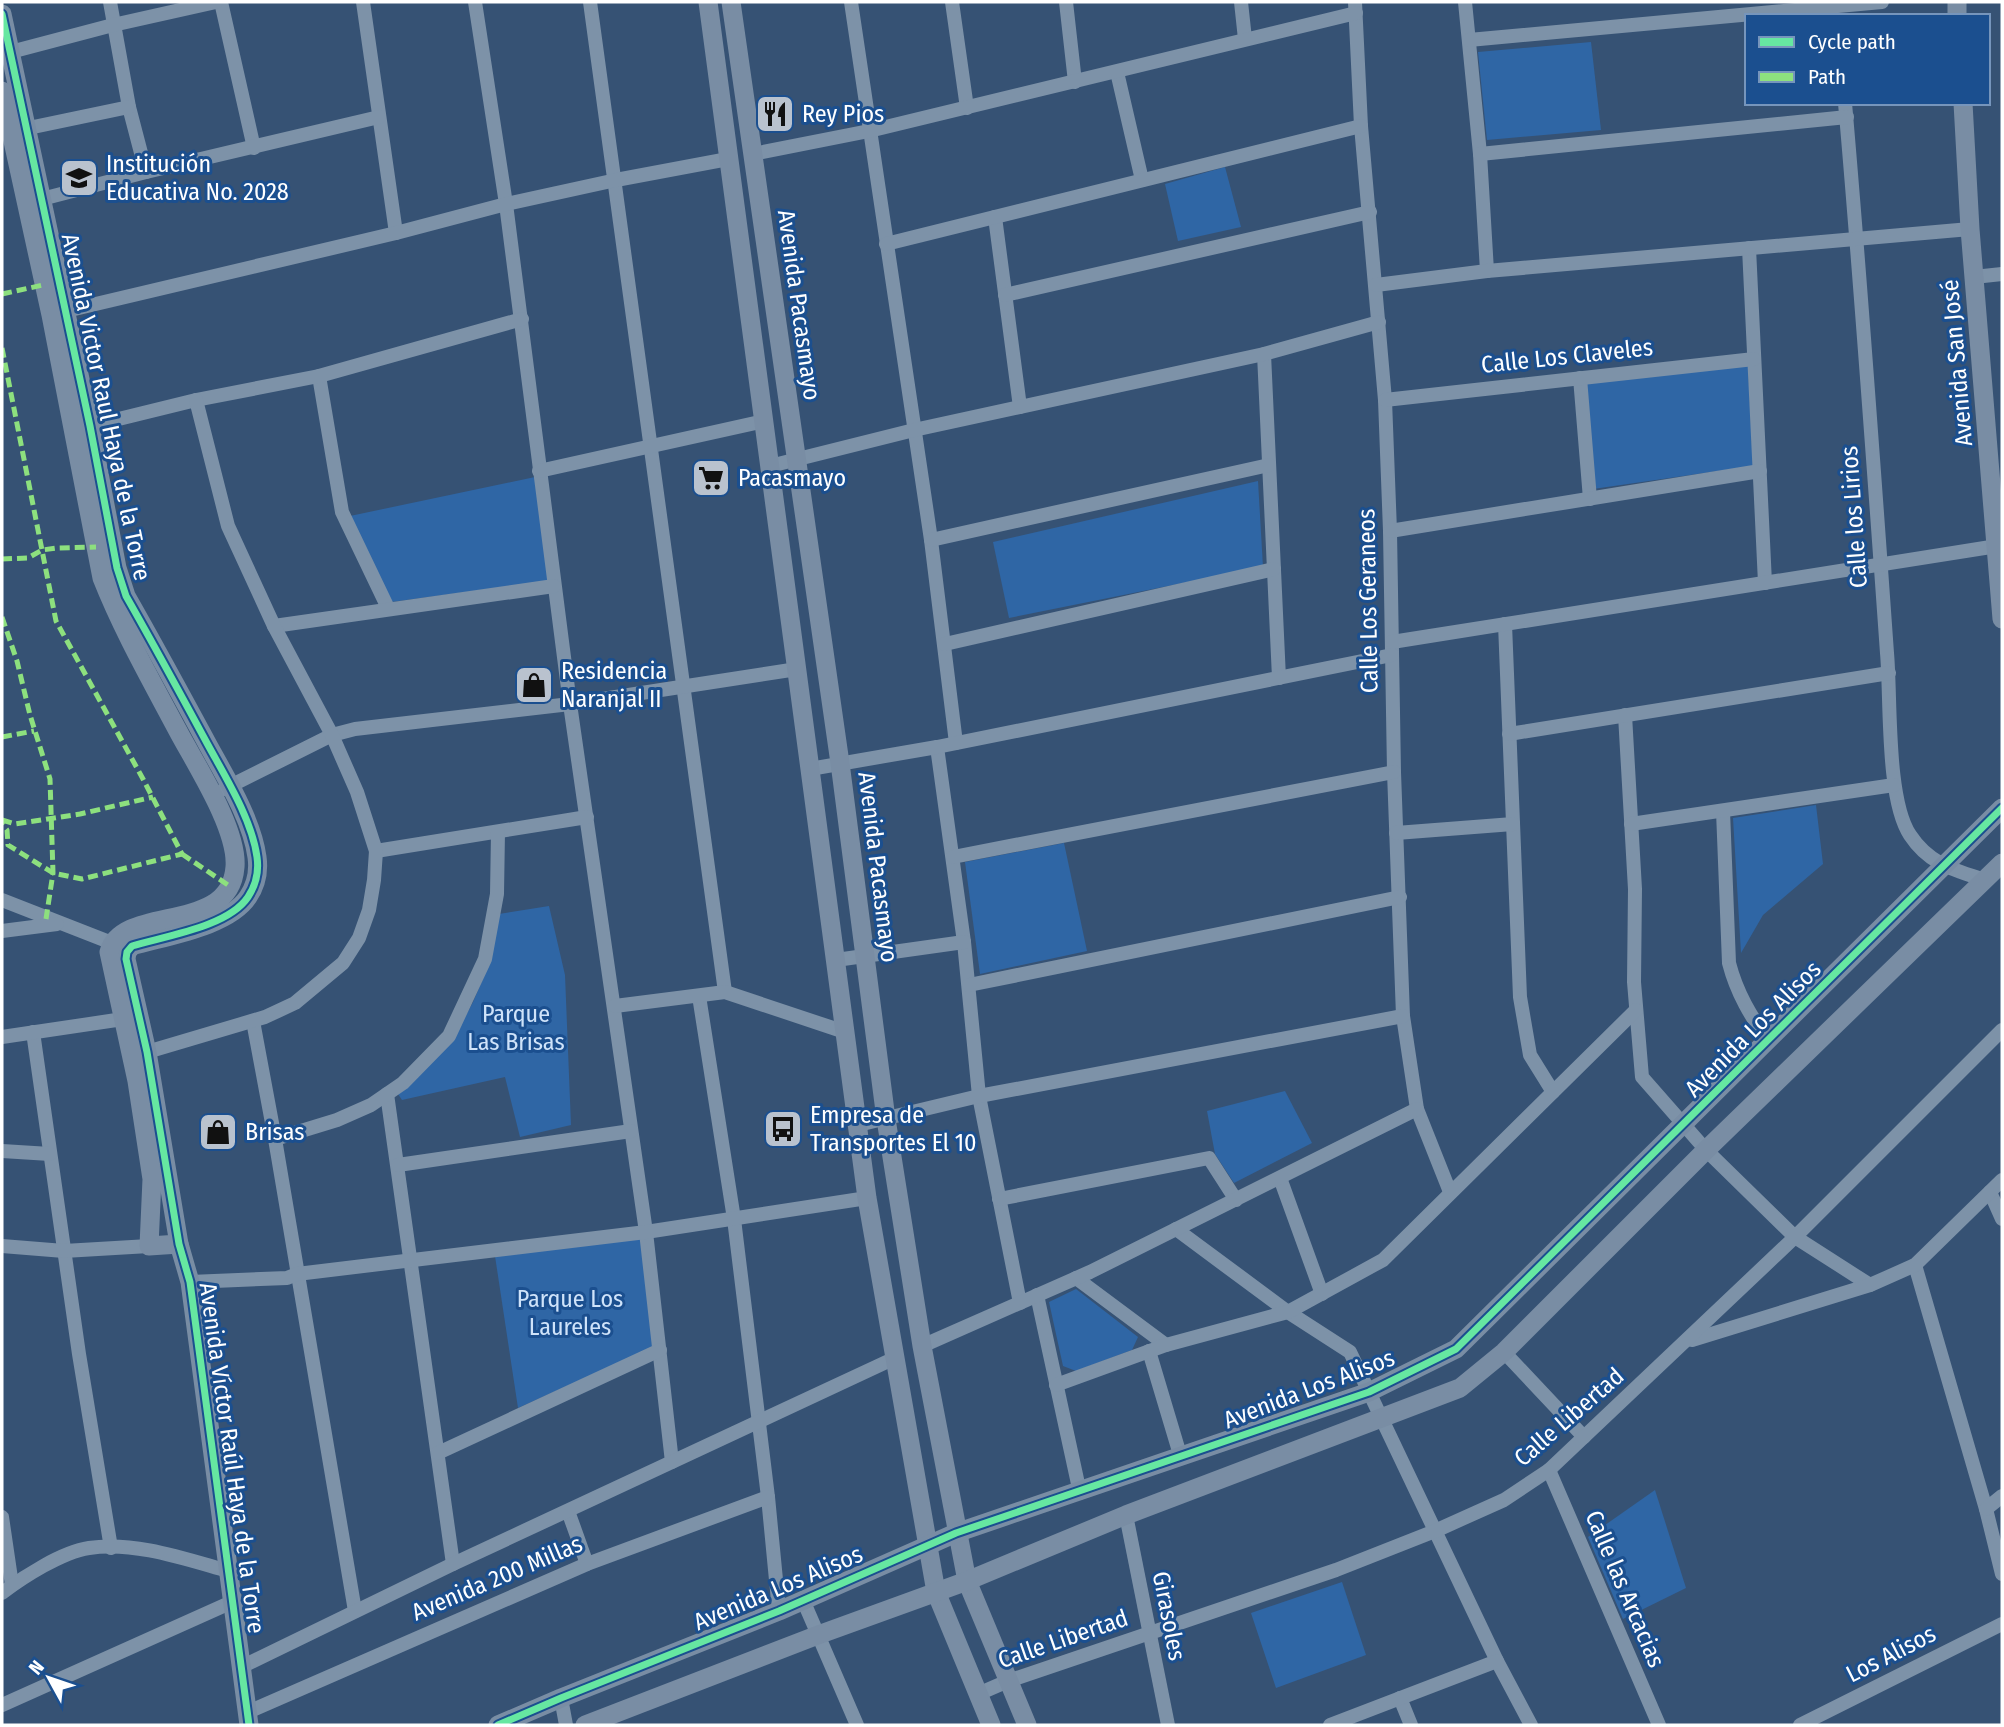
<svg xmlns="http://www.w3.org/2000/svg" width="2004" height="1727" viewBox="0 0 2004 1727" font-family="'Fira Sans Condensed',sans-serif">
	<rect width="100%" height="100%" fill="#365274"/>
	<g fill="#2f66a5">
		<polygon points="1591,42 1601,130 1487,140 1478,52"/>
		<polygon points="1225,167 1241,227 1178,241 1165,184"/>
		<polygon points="1748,365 1753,466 1586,490 1575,384"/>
		<polygon points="535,477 549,581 391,602 350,516"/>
		<polygon points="1258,481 1263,567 1009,618 993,542"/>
		<polygon points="1816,805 1823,864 1763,915 1741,953 1733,818"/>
		<polygon points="1064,843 1087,951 980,974 965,862"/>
		<polygon points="549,906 565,975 571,1125 520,1137 505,1077 402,1100 398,1094 453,1039 473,1002 491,960 499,914"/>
		<polygon points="1285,1091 1312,1143 1234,1183 1215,1154 1207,1111"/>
		<polygon points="642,1238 654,1347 518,1408 495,1256"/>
		<polygon points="1076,1289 1138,1337 1132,1350 1076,1371 1063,1366 1049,1302"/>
		<polygon points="1655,1490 1686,1588 1623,1619 1588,1537"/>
		<polygon points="1342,1582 1366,1655 1276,1688 1251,1613"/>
	</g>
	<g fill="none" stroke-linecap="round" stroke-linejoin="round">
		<g stroke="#7d92a8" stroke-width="14">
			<polyline points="110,2 129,107 146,172"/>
			<polyline points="221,2 254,148"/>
			<polyline points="363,2 396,233"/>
			<polyline points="475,2 506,204 570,704 646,1232 672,1462"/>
			<polyline points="590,2 725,992"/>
			<polyline points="851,2 931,540 956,743"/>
			<polyline points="952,2 967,108"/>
			<polyline points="1066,2 1075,82"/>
			<polyline points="1241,2 1245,39"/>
			<polyline points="1355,2 1361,126 1385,400 1390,531 1394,772 1403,1016 1417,1109 1450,1192"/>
			<polyline points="1465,2 1480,154 1487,271"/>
			<polyline points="1469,40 1882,2"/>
			<polyline points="3,54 113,25 216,2"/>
			<polyline points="1117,72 1142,180"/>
			<path d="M1845,103c16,183 29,366 42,550 4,45 -1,146 23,182 19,29 44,35 75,45"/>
			<polyline points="19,130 129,107"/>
			<polyline points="753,154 869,131 1356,13"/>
			<polyline points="1480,154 1847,117"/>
			<polyline points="34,201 146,172 379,117"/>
			<polyline points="995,217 1020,407"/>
			<polyline points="886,244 1361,126"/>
			<polyline points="1749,248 1765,583"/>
			<polyline points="1974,277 2002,274"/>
			<polyline points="1376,285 1487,271 1970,229"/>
			<polyline points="1005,295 1370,212"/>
			<polyline points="66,311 396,233 506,204 616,180 728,159"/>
			<polyline points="1264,354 1279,678"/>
			<polyline points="319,376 342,512 388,608"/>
			<polyline points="1580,378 1590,499"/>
			<polyline points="1385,400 1754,359"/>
			<polyline points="82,428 196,400 319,376 522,319"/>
			<polyline points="770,466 914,430 1264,354 1379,322"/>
			<polyline points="539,471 764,421"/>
			<polyline points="1390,531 1760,471"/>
			<polyline points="931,540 1269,465"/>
			<polyline points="1505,624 1520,997 1530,1055 1553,1092"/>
			<polyline points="274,626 554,586"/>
			<polyline points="1392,642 1997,546 2000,551"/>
			<polyline points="945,644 1274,569"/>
			<polyline points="1625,715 1635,889 1634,982 1642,1077 1706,1150 1795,1237 1870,1285"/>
			<polyline points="1509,734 1889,673"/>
			<polyline points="937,747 964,942 979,1096 1020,1303"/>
			<polyline points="810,769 937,747 1392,655"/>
			<polyline points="224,789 332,735 355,729 570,704 797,669"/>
			<path d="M1723,811l6,152c8,31 22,53 39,78"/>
			<polyline points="1631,824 1894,785"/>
			<polyline points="1396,833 1513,824"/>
			<polyline points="376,851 587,817"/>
			<polyline points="953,857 1394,772"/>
			<polyline points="2,900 112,943"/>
			<polyline points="2,931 57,924"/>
			<polyline points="836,960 964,942"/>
			<polyline points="969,985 1400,897"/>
			<polyline points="699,996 734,1219 768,1497 779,1611"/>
			<polyline points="615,1006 725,992 845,1032"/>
			<polyline points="253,1021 275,1139 355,1611"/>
			<polyline points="33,1032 79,1354 111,1548"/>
			<polyline points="2,1037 123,1019"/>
			<polyline points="147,1052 265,1017 295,1003 343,963 359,938 369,910 374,880 376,851 357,792 332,735 274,626 228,526 196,400"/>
			<polyline points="387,1094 453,1564"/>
			<polyline points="858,1125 979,1096 1403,1016"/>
			<polyline points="275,1139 337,1120 371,1105 403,1083 449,1036 485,959 497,894 498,832"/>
			<polyline points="2,1151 50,1154"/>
			<polyline points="398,1165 631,1131"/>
			<polyline points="1280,1178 1322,1294"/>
			<polyline points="1990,1192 2002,1219"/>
			<polyline points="999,1199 1209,1158 1236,1200"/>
			<polyline points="1176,1229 1288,1312 1350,1352 1497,1661 1531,1725"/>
			<polyline points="2,1246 64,1251 149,1246"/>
			<polyline points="1915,1265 1986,1509 2002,1574"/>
			<polyline points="1076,1278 1166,1345"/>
			<polyline points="190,1282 287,1278 297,1274 646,1232 867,1198"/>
			<polyline points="1037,1295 1080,1493"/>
			<polyline points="1692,1340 1870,1285 1915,1265 2002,1180"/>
			<polyline points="922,1346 1090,1272 1417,1109"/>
			<polyline points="1149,1351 1181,1458"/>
			<polyline points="1504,1352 1584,1437"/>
			<polyline points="1056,1385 1166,1345 1288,1312 1383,1260 1636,1010"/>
			<polyline points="438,1453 660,1350"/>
			<polyline points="1549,1470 1659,1725"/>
			<polyline points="1986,1509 2002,1496"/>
			<polyline points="568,1511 587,1564"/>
			<polyline points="1126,1515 1168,1725"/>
			<polyline points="2,1517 12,1585"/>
			<path d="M2,1593c21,-16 60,-41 87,-45 45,-7 96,11 139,23"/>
			<polyline points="803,1600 857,1725"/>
			<polyline points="241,1667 453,1564 895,1358"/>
			<polyline points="978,1694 1008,1681 1336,1570 1435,1531 1504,1500 1549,1470 1795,1237 2002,1030"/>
			<polyline points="561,1698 566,1725"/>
			<polyline points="1400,1698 1411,1725"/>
			<polyline points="2,1705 232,1602"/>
			<polyline points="248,1712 587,1564 768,1497"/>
			<polyline points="1330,1725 1497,1661"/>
			<polyline points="1800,1725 2002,1624"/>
		</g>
		<g stroke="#798da4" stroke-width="19">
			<polyline points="708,2 867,1198 936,1592 991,1725"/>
			<polyline points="731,2 840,763 886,1119 922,1346 967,1581 1027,1725"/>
			<polyline points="1957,2 1957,16"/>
			<path d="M2,14l88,412 27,142 9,28c28,49 55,99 82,149 18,33 44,75 49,112 2,14 -1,28 -9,40 -20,30 -83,39 -116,49l-5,6 -1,7 21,93 32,192 11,38 59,443"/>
			<path d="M2,91l49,224 51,263c21,53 49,102 76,153 18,34 60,98 57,136 -5,69 -112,36 -126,85l28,129 15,98 -3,67 30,-2"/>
			<polyline points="1963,103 1970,229 2002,619"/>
			<polyline points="498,1725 561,1698 779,1611 956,1533 1369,1392 1456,1349 2002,808"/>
			<polyline points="585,1725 818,1635 967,1581 1126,1515 1460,1388 1504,1352 1706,1150 2002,863"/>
		</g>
		<g stroke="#8de07e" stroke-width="5" stroke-dasharray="10 5" stroke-linecap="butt">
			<polyline points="2,294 43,285"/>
			<polyline points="2,348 56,621 143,779 182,854 82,879 53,873 8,845 7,830 2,824"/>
			<polyline points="2,559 28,558 42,550 57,548 96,547"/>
			<polyline points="2,617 17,661 30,715 50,779 53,873 46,919"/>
			<polyline points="2,737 34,731"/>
			<polyline points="2,820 15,824 80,814 153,797"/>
			<polyline points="182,854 231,887"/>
		</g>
		<defs>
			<g id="cycleway">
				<path d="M2,14l88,412 27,142 9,28c28,49 55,99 82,149 18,33 44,75 49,112 2,14 -1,28 -9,40 -20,30 -83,39 -116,49l-5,6 -1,7 21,93 32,192 11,38 59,443"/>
				<polyline points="498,1725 561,1698 779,1611 956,1533 1369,1392 1456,1349 2002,808"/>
			</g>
		</defs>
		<use href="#cycleway" stroke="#1b4f8f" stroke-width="11"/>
		<use href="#cycleway" stroke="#66e7a1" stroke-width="7"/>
	</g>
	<defs>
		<symbol id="restaurant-square" viewBox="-11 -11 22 22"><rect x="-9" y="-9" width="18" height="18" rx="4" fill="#b9c2ce" stroke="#1b4f8f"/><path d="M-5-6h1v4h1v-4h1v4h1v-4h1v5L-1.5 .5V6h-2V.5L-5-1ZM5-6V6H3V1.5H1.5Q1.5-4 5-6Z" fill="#111"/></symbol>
		<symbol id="school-square" viewBox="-11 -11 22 22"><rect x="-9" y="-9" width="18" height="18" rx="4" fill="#b9c2ce" stroke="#1b4f8f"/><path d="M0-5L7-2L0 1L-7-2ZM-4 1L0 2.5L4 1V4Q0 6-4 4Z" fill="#111"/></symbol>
		<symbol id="supermarket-square" viewBox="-11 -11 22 22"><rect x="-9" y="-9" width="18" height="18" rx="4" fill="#b9c2ce" stroke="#1b4f8f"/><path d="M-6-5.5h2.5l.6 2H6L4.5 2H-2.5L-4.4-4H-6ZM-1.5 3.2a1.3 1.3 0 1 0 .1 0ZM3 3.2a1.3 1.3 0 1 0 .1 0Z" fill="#111"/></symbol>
		<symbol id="shop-square" viewBox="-11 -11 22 22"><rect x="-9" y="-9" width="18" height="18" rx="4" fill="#b9c2ce" stroke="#1b4f8f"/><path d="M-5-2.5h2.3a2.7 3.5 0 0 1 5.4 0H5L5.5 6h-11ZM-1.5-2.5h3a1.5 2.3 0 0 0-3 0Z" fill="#111"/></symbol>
		<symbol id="bus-square" viewBox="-11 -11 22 22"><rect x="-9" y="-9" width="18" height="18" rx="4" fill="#b9c2ce" stroke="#1b4f8f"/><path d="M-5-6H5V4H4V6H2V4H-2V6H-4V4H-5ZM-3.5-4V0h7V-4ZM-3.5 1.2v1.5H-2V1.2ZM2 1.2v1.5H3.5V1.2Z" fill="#111"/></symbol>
	</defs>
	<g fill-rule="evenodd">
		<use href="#restaurant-square" x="753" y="92" width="44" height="44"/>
		<use href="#school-square" x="57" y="156" width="44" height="44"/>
		<use href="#supermarket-square" x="689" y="456" width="44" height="44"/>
		<use href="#shop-square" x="512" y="663" width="44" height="44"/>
		<use href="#bus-square" x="761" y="1107" width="44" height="44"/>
		<use href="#shop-square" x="196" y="1110" width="44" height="44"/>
	</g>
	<g text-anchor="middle" stroke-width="6" stroke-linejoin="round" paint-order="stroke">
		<g font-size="24" fill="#fff" stroke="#1b4f8f" text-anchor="start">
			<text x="802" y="122">Rey Pios</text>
			<text x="106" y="172">Institución<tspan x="106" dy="28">Educativa No. 2028</tspan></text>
			<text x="738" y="486">Pacasmayo</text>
			<text x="561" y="679">Residencia<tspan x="561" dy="28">Naranjal II</tspan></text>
			<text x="810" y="1123">Empresa de<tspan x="810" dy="28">Transportes El 10</tspan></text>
			<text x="245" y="1140">Brisas</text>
		</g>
		<g font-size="24" fill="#fff" stroke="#1b4f8f">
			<text transform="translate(799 305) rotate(82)" y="8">Avenida Pacasmayo</text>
			<text transform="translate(1567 356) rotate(-6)" y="8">Calle Los Claveles</text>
			<text transform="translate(1957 363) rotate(-95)" y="8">Avenida San José</text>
			<text transform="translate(106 407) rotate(78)" y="8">Avenida Victor Raul Haya de la Torre</text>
			<text transform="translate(1854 517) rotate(-94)" y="8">Calle los Lirios</text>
			<text transform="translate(1368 601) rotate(-91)" y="8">Calle Los Geraneos</text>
			<text transform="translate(878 867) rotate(83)" y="8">Avenida Pacasmayo</text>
			<text transform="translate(1753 1029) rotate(-45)" y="8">Avenida Los Alisos</text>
			<text transform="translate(1309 1389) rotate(-21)" y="8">Avenida Los Alisos</text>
			<text transform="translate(1569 1417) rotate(-41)" y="8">Calle Libertad</text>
			<text transform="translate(232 1458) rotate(82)" y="8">Avenida Víctor Raúl Haya de la Torre</text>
			<text transform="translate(497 1578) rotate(-23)" y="8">Avenida 200 Millas</text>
			<text transform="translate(778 1588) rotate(-23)" y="8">Avenida Los Alisos</text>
			<text transform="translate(1625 1589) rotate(67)" y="8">Calle las Arcacias</text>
			<text transform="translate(1169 1616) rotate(79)" y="8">Girasoles</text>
			<text transform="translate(1063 1639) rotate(-19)" y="8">Calle Libertad</text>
			<text transform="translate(1891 1654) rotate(-27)" y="8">Los Alisos</text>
		</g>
		<g font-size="24" fill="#cfe3fa" stroke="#1b4f8f">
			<text x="516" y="1022">Parque<tspan x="516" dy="28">Las Brisas</tspan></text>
			<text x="570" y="1307">Parque Los<tspan x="570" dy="28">Laureles</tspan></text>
		</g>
	</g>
	<rect width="2004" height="1727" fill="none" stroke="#ffffff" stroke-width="7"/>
	<rect x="1745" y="14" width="245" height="91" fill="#1b4f8f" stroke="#7695bc" stroke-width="2"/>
	<rect x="1759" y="37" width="35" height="10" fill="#66e7a1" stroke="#7695bc" stroke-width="2"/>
	<text x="1808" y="49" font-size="21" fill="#ffffff">Cycle path</text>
	<rect x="1759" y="72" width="35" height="10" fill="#8de07e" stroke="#7695bc" stroke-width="2"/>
	<text x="1808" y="84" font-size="21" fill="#ffffff">Path</text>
	<g transform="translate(49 1678) rotate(310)" stroke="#1b4f8f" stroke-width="5" paint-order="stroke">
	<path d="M0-5L12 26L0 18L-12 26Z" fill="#ffffff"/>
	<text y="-10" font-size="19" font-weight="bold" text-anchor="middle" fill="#ffffff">N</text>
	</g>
</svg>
